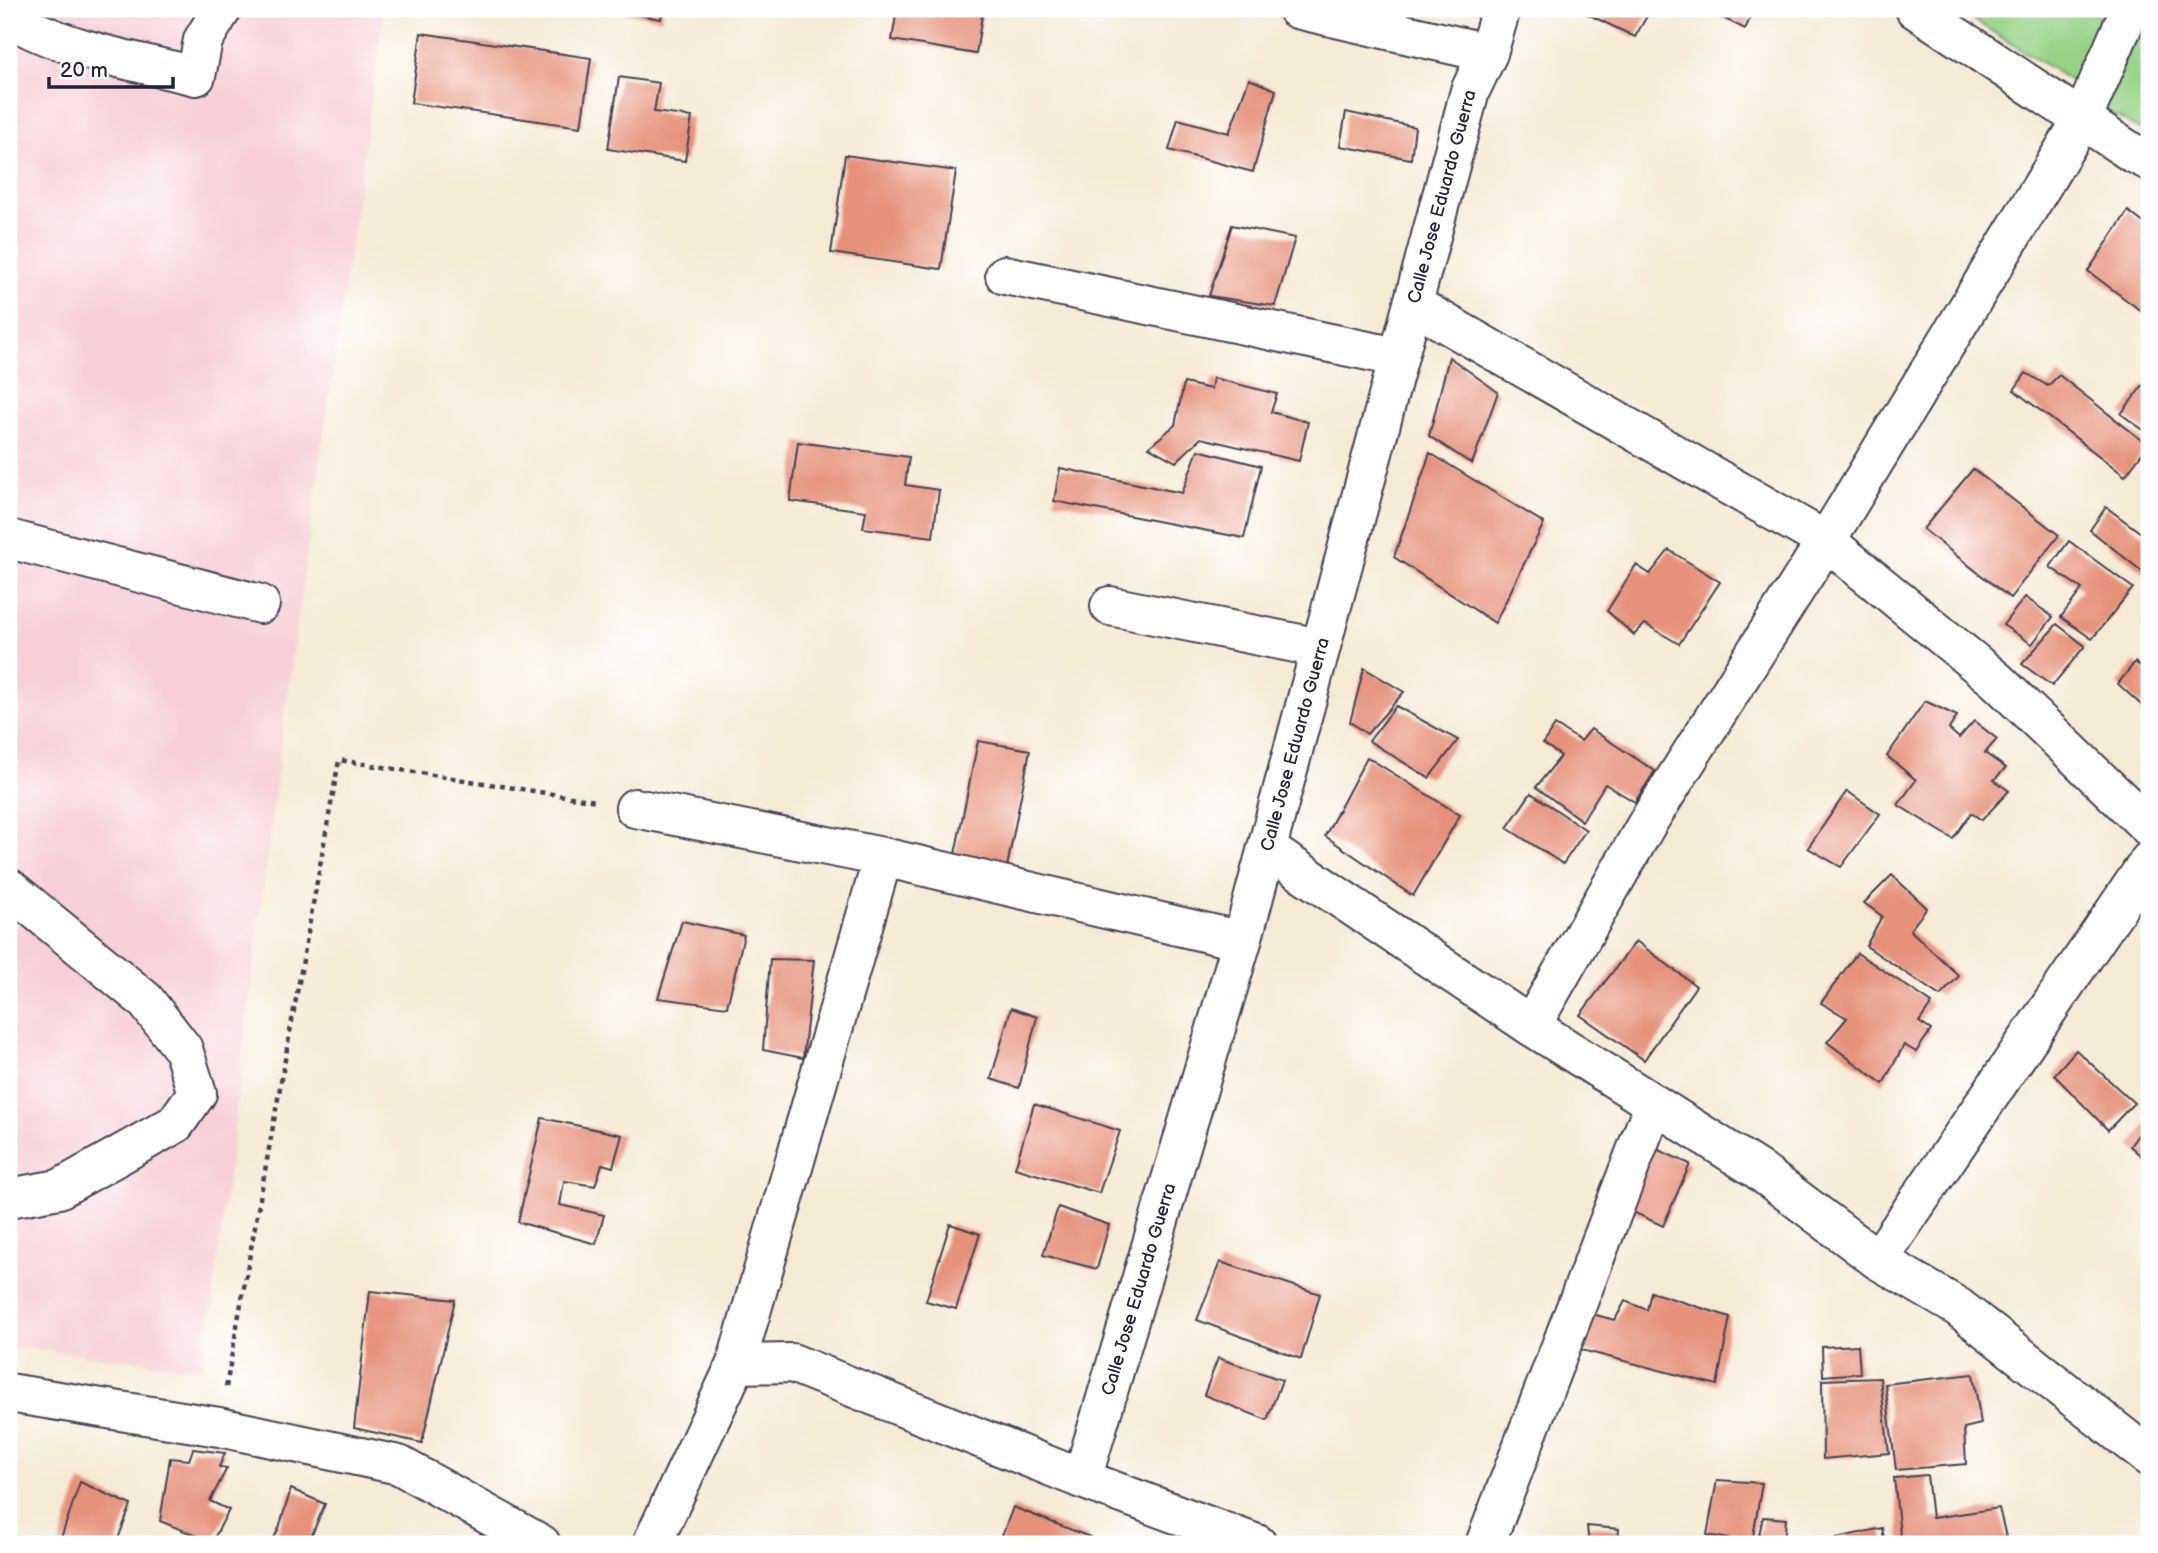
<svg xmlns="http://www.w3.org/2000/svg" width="2158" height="1553" viewBox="0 0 2158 1553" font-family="'Balsamiq Sans',sans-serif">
	<rect width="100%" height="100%" fill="#fff"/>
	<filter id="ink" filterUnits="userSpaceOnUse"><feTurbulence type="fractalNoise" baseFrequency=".0143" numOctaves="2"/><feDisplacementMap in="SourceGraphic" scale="14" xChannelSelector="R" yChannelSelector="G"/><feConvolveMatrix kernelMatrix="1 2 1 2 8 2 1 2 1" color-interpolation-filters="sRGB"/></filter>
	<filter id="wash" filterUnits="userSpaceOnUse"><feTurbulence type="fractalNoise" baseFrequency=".00686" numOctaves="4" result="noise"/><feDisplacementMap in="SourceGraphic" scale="28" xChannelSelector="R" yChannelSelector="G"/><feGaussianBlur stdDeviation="1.57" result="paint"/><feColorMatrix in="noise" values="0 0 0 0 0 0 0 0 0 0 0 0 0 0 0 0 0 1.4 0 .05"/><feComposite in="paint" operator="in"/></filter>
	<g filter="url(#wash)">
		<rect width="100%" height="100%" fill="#f5ead4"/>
		<polygon fill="#f6cfd7" points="9,9 384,9 286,703 204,1369 9,1346"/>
		<g fill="#96d185" stroke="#5c7a60" stroke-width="2">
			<polygon points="1956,9 2113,9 2081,87"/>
			<polygon points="2148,9 2149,9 2149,135 2103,109"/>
		</g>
		<g id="blocks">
			<g fill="#e6917a">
				<polygon points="606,9 663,9 661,19"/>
				<polygon points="897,9 983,9 976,54 892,40"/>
				<polygon points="1577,9 1651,9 1635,37"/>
				<polygon points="1705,9 1755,9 1745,29"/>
				<polygon points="421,33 591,58 581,127 411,103"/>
				<polygon points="619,77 659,83 654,112 692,117 685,161 608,149"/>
				<polygon points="1249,79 1276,90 1253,172 1169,150 1178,119 1229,133"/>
				<polygon points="1346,112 1415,127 1411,159 1340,146"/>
				<polygon points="845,155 956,171 941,269 831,253"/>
				<polygon points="2128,211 2149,227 2149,317 2088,271"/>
				<polygon points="1232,225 1295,238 1275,306 1209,296"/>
				<polygon points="1449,357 1498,392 1472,464 1429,436"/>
				<polygon points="2026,373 2048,386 2059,375 2148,445 2125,476 2014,390"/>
				<polygon points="1213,378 1277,394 1271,412 1308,422 1299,461 1201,438 1176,462 1149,447 1175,425 1184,383 1211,389"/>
				<polygon points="2143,385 2149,389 2149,434 2121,414"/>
				<polygon points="798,442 909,457 905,485 939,490 933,537 863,528 866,511 790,501"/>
				<polygon points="1198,450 1261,466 1244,538 1054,501 1060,468 1182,493"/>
				<polygon points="1430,453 1544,523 1495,623 1394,557"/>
				<polygon points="1973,469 2059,535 2010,598 1923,529"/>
				<polygon points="2106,507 2149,539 2149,577 2090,530"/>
				<polygon points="2069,541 2133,588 2092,639 2061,617 2082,589 2050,567"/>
				<polygon points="1669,550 1720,582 1679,644 1645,624 1634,635 1607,611 1636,565 1650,574"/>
				<polygon points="2025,597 2053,617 2032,644 2003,625"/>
				<polygon points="2057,624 2085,646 2052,686 2022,664"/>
				<polygon points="2135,662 2149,673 2149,712 2118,684"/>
				<polygon points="1364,668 1404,692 1367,734 1350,722"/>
				<polygon points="1925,701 1957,716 1949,729 1959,738 1974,721 1997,739 1985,753 2006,768 1994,780 2009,791 1982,820 1971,813 1953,839 1898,805 1916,780 1887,756"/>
				<polygon points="1396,706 1458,740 1429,778 1369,741"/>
				<polygon points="1555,725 1581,741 1591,729 1655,771 1635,802 1605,784 1582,821 1536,787 1561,756 1543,743"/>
				<polygon points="978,741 1030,750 1007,867 954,859"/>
				<polygon points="1367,757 1460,815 1413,896 1325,836"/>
				<polygon points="1847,791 1880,814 1841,867 1808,848"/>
				<polygon points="1531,793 1586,830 1563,864 1507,828"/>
				<polygon points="1892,875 1927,908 1910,930 1959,976 1940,996 1866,946 1882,916 1864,903"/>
				<polygon points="682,921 744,935 727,1007 658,998"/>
				<polygon points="1636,941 1696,986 1644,1060 1580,1015"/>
				<polygon points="1857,953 1932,1003 1919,1022 1931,1030 1916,1052 1904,1045 1883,1084 1827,1042 1847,1018 1821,1003"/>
				<polygon points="770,959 814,960 803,1058 763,1050"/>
				<polygon points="1011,1008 1037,1017 1019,1088 991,1079"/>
				<polygon points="2076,1050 2134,1103 2108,1130 2054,1075"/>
				<polygon points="1034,1104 1120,1131 1099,1193 1015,1168"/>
				<polygon points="542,1118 622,1135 613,1167 602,1164 595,1186 564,1181 560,1205 604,1215 596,1244 518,1222"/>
				<polygon points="2149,1120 2149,1163 2130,1146"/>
				<polygon points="1645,1144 1690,1164 1663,1226 1620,1206"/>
				<polygon points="1058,1207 1109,1225 1097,1269 1043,1255"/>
				<polygon points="950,1224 980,1234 956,1309 926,1301"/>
				<polygon points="1220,1262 1320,1294 1301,1359 1197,1320"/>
				<polygon points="370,1291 455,1300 422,1443 354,1428"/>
				<polygon points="1651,1292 1730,1317 1717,1385 1578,1349 1588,1313 1615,1320 1625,1301 1647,1310"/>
				<polygon points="1858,1345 1860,1373 1823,1376 1822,1347"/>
				<polygon points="1218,1358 1282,1380 1267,1420 1204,1395"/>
				<polygon points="1973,1374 1981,1424 1964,1428 1966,1464 1896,1470 1885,1384"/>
				<polygon points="1880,1378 1889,1453 1823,1459 1822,1380"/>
				<polygon points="193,1449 225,1453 219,1467 227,1468 210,1501 229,1510 212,1542 160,1521 170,1458 189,1460"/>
				<polygon points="1927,1475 1932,1518 1999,1508 2007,1541 1989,1544 1901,1544 1894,1478"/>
				<polygon points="1717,1480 1762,1483 1752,1543 1707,1535"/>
				<polygon points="80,1482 131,1505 116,1544 59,1544"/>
				<polygon points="291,1489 325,1504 308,1544 271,1544 279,1528"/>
				<polygon points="1013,1507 1090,1537 1087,1544 999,1544"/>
				<polygon points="1763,1517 1786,1519 1784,1544 1757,1544"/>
				<polygon points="1587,1526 1619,1529 1618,1544 1589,1544"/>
				<polygon points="1882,1528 1885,1544 1838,1544 1837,1538"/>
				<polygon points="1827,1539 1827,1544 1795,1544 1795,1542"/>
			</g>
		</g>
	</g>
	<g filter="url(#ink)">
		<use href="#blocks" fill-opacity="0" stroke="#424052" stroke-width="2"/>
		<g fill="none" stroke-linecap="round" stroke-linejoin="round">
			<defs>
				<g id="minor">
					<polyline points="1297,9 1488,53"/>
					<polyline points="1915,9 2131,152 2149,161"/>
					<path d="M9,17c53,33 126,44 187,59l7,-36 19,-31"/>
					<polyline points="1005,275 1397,357"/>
					<polyline points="1414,305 1826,541 1996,680 2149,827"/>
					<polyline points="9,539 260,604"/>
					<polyline points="1110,606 1320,648"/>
					<polyline points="635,808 883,857 1242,941"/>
					<polyline points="1267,849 1531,1026 1757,1169 1878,1260 1958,1307 2149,1457"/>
					<polyline points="9,888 145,1000 183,1049 197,1093 175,1124 59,1189 9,1198"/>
					<polyline points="1531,1026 1648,822 1826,541 2082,120 2130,9"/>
					<polyline points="1878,1260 2149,861"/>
					<polyline points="736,1364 792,1363 1082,1479 1257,1544"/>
					<polyline points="9,1393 219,1427 399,1465 541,1544"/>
					<path id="s1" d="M1082,1479l160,-538 228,-850 18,-38 13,-44"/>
					<polyline points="652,1544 736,1364 883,857"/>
					<polyline points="1485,1544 1654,1104"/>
				</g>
			</defs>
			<use href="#minor" stroke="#424052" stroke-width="42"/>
			<polyline stroke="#424052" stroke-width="4.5" stroke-dasharray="5 5" stroke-linecap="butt" points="226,1387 339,760 596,801"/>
			<use href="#minor" stroke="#fff" stroke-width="38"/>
		</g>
	</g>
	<g text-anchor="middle" stroke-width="5" stroke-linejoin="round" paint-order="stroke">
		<g font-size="18" fill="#22223b" stroke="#fff">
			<text dy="6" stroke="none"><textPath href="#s1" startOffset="1332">Calle Jose Eduardo Guerra</textPath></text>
			<text dy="6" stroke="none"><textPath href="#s1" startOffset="765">Calle Jose Eduardo Guerra</textPath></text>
			<text dy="6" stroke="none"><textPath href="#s1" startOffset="198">Calle Jose Eduardo Guerra</textPath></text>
		</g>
	</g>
	<rect width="2158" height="1553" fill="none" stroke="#fff" stroke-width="35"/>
	<path d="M49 77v10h124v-10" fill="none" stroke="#22223b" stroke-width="3.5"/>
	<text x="60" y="77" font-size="21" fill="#22223b" stroke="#ffffff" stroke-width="5" paint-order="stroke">20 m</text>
</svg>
